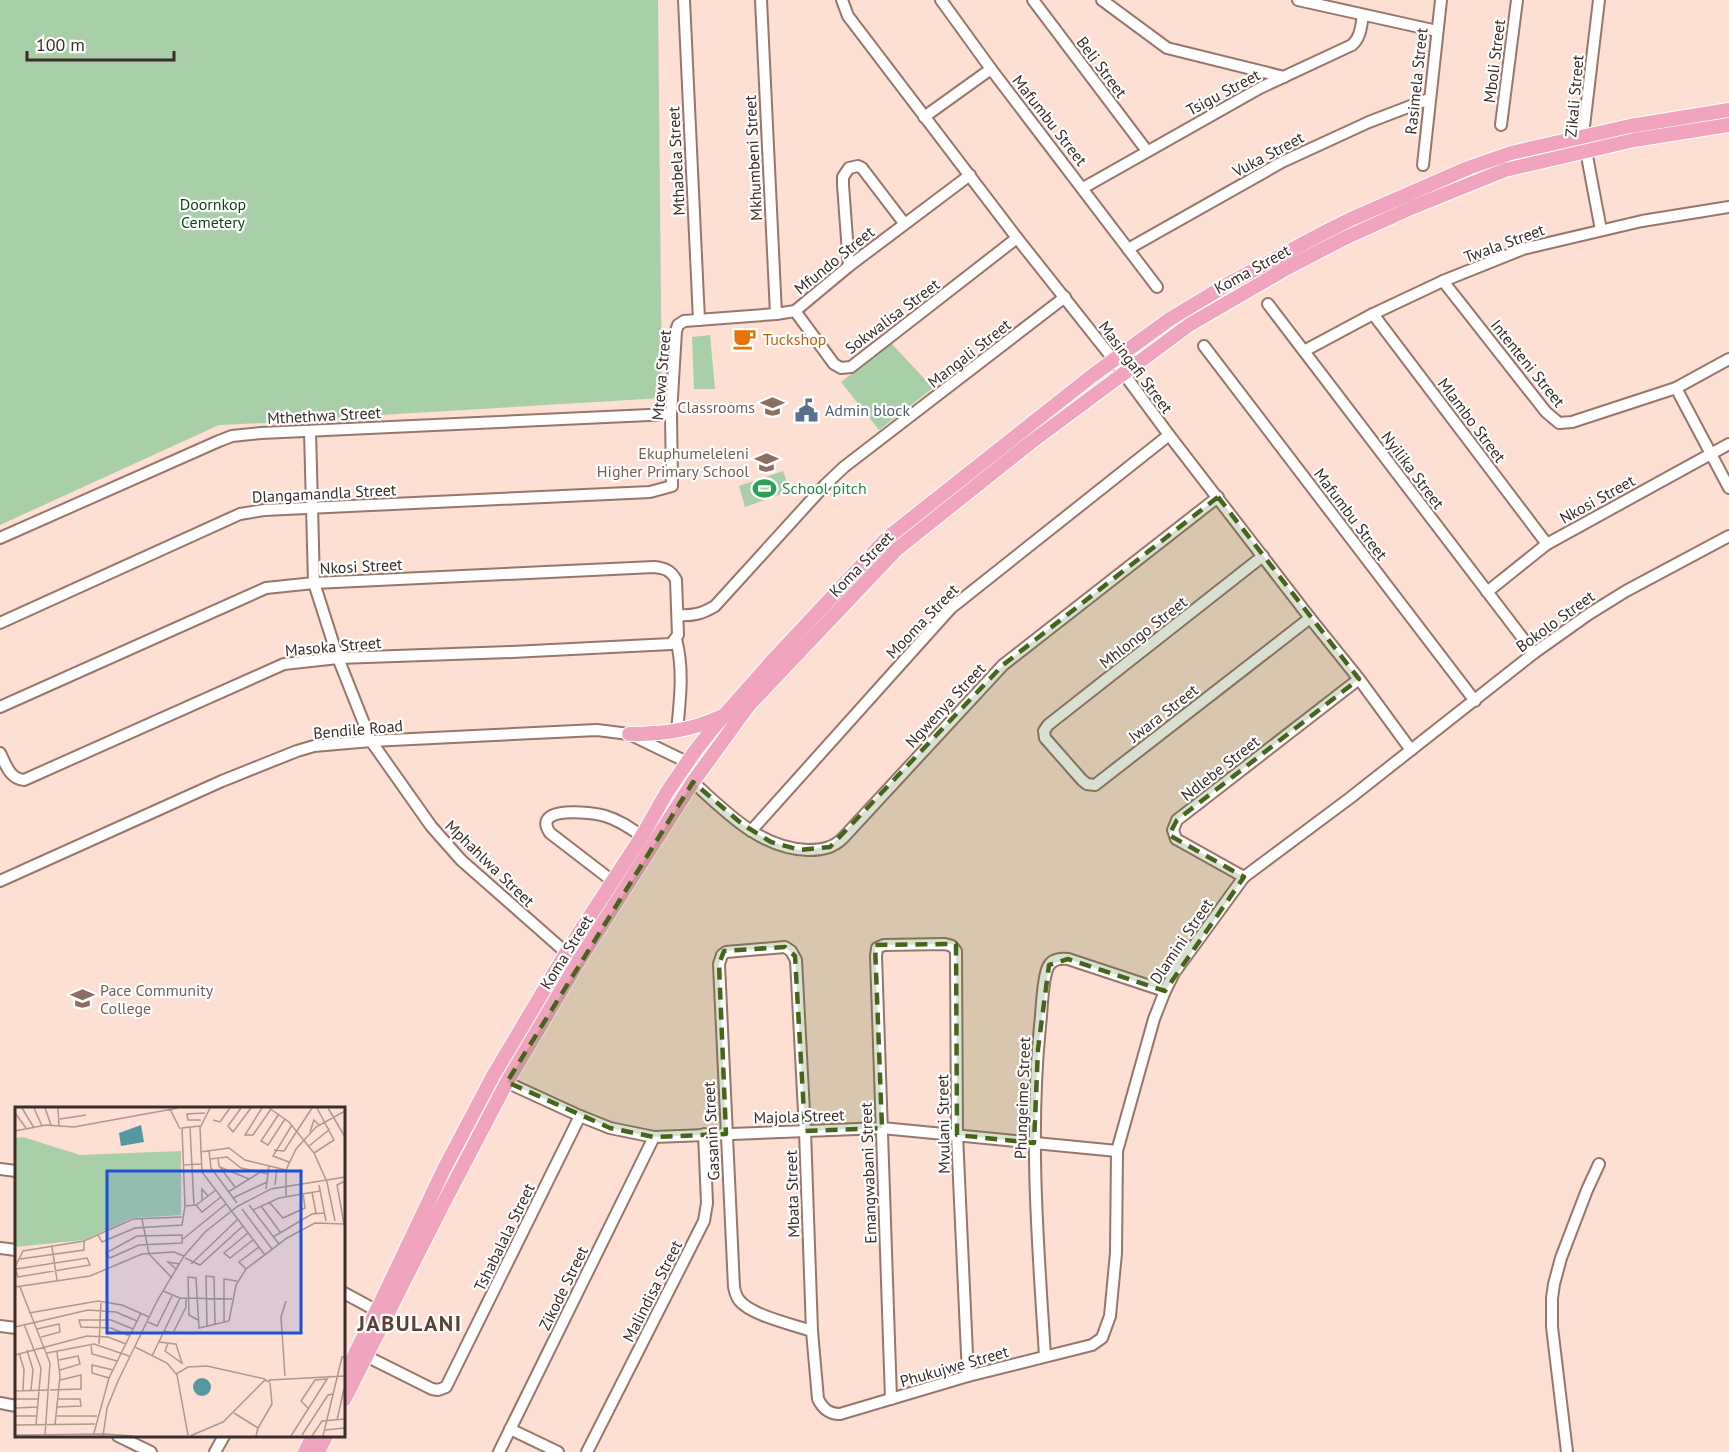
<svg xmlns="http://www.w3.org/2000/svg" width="1729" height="1452" viewBox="0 0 1729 1452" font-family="'PT Sans',sans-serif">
	<rect width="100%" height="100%" fill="#fddfd4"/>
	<g fill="#a9cfa9">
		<polygon points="0,0 658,0 662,398 331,418 310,421 219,425 0,525"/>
		<polygon points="710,335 715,389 694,389 692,337"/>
		<polygon points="891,343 933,388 879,430 841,382"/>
		<polygon points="783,471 790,491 745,507 739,486"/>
	</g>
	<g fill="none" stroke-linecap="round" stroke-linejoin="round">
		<defs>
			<g id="minor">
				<polyline points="684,0 699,320"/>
				<polyline points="761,0 776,314"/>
				<polyline points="842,0 848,16 1017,238 1113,359 1169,435 1310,618 1359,679 1411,750"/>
				<polyline points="941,0 991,69 1157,287"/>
				<polyline points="1033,0 1147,151"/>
				<polyline points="1102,0 1167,48 1284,77"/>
				<polyline points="1298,0 1437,31"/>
				<polyline points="1599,0 1583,135 1601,230"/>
				<polyline points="924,117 991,69"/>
				<polyline points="1501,125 1517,0"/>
				<polyline points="1423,165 1441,0"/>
				<path d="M1083,188l177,-100 92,-43c9,-8 9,-19 11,-30"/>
				<polyline points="1128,249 1282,162 1369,122 1429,99"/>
				<polyline points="849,266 843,185 843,177 849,168 858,166 862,168 904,223"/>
				<polyline points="1443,281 1546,412 1559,423 1572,422 1676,388 1729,359"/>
				<polyline points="1268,304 1534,653"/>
				<polyline points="795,311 834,364 841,368 851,367 1017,238"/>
				<polyline points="1373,314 1547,544"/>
				<polyline points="1204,346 1475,701"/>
				<polyline points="1304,351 1373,314 1443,281 1523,249 1642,221 1729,207"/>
				<polyline points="1676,388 1729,488"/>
				<polyline points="310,431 314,583 338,658 371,741 431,826 461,860 570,956"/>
				<polyline points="0,538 219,441 232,436 261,433 671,414"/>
				<polyline points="1263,556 1048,725 1044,731 1045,738 1082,780 1087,784 1095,785 1310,618"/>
				<polyline points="1487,592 1547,544 1729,444"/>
				<path d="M678,615c14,1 24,-1 37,-9l110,-121 19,-18 221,-170"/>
				<polyline points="0,623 240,514 264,510 650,492 672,486 671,414 676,331 678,325 684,321 776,314 795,311 849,266 970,175"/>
				<path d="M676,639c8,30 4,61 1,92"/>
				<path d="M0,707l266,-119 48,-5 340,-16c10,1 17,3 22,13l2,55 -7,9 -159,8 -174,6 -54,6 -260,116c-14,-1 -18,-15 -24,-27"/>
				<path d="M693,782c33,30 68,67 115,68 14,0 25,-2 35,-12l160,-173 215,-168"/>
				<polyline points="751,831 951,608 1169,435"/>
				<polyline points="1244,877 1176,839 1173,830 1177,820 1359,679"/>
				<polyline points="0,881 222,781 297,751 314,746 371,741 597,730 629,734 687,762 701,772"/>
				<path d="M619,886l-69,-53c-19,-28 42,-21 55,-17 14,4 25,12 37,20"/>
				<polyline points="493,1076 580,1116 610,1128 654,1137 882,1128 1117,1151"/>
				<polyline points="0,1169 16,1171"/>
				<polyline points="0,1248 16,1250"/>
				<polyline points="344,1293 383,1314"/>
				<polyline points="0,1326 16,1328"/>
				<path d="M812,1331c-18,-6 -62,-16 -73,-31 -3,-4 -4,-8 -5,-13l-15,-323 3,-9 4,-3 59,-5 6,4 5,9 9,171 7,200 6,68c5,10 11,15 22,15l128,-38 124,-31 10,-7 8,-22 6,-63 1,-102 37,-132 11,-28 9,-18 70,-96 106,-79 184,-145 55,-39 37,-23 103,-55"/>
				<polyline points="366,1356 432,1389 438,1390 446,1387 580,1116"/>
				<path d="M1045,1356c-7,-110 -16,-220 -5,-330 2,-15 2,-46 8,-59 4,-8 12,-9 20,-8l97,32"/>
				<polyline points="891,1399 876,956 877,948 884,945 945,944 952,946 956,951 957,1135 968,1376"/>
				<polyline points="0,1403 16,1406"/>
				<polyline points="510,1429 558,1452"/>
				<polyline points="118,1436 151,1452"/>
				<polyline points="215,1452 224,1436"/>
				<polyline points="499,1452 654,1137"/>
				<polyline points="587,1452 704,1221 707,1203 704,1134"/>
				<polyline points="1567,1452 1552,1327 1552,1298 1554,1284 1561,1258 1587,1190 1599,1164"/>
			</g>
			<g id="major">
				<path d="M629,734c32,0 61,-3 91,-17"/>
				<polyline points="344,1376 377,1310 444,1169 493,1076 566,953 642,836 667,792 695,751 714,727 773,660 887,538 1093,375 1170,319 1228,284 1323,233 1351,219 1468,168 1511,153 1630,126 1729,110"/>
				<polyline points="344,1400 439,1212 507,1082 578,962 693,782 749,705 897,549 1030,443 1189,325 1287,268 1343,239 1411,208 1505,170 1634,140 1729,125"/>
				<polyline points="305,1452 313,1436"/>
				<polyline points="318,1452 326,1436"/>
			</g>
		</defs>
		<use href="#minor" stroke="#97766b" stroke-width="14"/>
		<use href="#major" stroke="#fff" stroke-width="16"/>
		<use href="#minor" stroke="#fff" stroke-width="10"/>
		<use href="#major" stroke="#f0a4bd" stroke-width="14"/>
	</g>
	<path fill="#45651b" fill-opacity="0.2" stroke="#45651b" stroke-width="4.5" stroke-dasharray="12 8" stroke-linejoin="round" d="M1218,497l141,182 -182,141 -8,15 75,42 -79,114 -97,-32 -19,6 -11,84 -4,94 -77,-8 -1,-191 -81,1 7,183 -77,3 -10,-175 -10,-9 -61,4 -5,13 7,170 -72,3 -44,-9 -103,-46 186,-300 49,42 29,18 29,8 30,-3 173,-182z"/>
	<defs>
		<symbol id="cafe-bare" viewBox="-9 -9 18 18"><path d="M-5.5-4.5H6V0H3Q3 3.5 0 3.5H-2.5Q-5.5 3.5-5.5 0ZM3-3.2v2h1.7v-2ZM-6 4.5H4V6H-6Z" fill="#e8710a" stroke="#fff" stroke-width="2.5" paint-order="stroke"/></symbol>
		<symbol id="school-bare" viewBox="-9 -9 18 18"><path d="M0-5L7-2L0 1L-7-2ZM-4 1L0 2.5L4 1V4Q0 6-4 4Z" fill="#8d6e63" stroke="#fff" stroke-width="2.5" paint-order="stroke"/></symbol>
		<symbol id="civic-bare" viewBox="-9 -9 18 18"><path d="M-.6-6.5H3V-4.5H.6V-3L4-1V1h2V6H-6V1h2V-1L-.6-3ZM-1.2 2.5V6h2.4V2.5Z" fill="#5c6f8a" stroke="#fff" stroke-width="2.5" paint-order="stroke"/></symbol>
		<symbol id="stadium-bare" viewBox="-9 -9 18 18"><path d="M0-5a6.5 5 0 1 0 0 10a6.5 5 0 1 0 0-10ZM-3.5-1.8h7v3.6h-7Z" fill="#2e9e5b" stroke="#fff" stroke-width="2.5" paint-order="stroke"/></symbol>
		<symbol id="university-bare" viewBox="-9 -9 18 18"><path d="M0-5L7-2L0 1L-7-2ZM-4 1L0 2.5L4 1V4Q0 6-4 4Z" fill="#8d6e63" stroke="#fff" stroke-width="2.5" paint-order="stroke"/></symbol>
	</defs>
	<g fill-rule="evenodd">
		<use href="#cafe-bare" x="728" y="322" width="33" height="33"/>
		<use href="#school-bare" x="756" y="390" width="33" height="33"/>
		<use href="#civic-bare" x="790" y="394" width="33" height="33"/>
		<use href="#school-bare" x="750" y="446" width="33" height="33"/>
		<use href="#stadium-bare" x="748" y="472" width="33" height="33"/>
		<use href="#university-bare" x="66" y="982" width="33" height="33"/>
	</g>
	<g text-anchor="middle" stroke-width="4.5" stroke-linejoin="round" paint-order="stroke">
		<g font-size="16" fill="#3b2d28" stroke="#fff">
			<text transform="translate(1494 61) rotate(-83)" y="6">Mboli Street</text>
			<text transform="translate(1102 67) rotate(53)" y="6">Beli Street</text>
			<text transform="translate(1416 81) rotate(-84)" y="6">Rasimela Street</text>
			<text transform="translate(1223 92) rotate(-28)" y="6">Tsigu Street</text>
			<text transform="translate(1574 96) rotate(-85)" y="6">Zikali Street</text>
			<text transform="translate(1050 120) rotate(52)" y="6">Mafumbu Street</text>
			<text transform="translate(1268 154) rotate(-28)" y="6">Vuka Street</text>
			<text transform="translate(753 158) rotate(-93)" y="6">Mkhumbeni Street</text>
			<text transform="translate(676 161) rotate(-93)" y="6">Mthabela Street</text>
			<text transform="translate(1504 243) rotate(-20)" y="6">Twala Street</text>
			<text transform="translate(834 260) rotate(-39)" y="6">Mfundo Street</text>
			<text transform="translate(1252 269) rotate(-29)" y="6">Koma Street</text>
			<text transform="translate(892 316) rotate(-37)" y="6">Sokwalisa Street</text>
			<text transform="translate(969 353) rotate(-38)" y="6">Mangali Street</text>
			<text transform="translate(1528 363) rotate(51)" y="6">Intenteni Street</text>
			<text transform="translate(1136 367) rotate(53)" y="6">Masingafi Street</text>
			<text transform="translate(661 375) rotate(-85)" y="6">Mtewa Street</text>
			<text transform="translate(324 415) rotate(-3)" y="6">Mthethwa Street</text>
			<text transform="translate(1472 420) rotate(53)" y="6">Mlambo Street</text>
			<text transform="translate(1413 470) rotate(53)" y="6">Nyilika Street</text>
			<text transform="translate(324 493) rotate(-3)" y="6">Dlangamandla Street</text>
			<text transform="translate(1597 499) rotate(-29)" y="6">Nkosi Street</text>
			<text transform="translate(1351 514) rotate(53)" y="6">Mafumbu Street</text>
			<text transform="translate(861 564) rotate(-46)" y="6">Koma Street</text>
			<text transform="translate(361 566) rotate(-3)" y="6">Nkosi Street</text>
			<text transform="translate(922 621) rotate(-46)" y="6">Mooma Street</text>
			<text transform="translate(1555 621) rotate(-36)" y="6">Bokolo Street</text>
			<text transform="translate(1143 632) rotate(-38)" y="6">Mhlongo Street</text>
			<text transform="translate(333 646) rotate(-5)" y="6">Masoka Street</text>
			<text transform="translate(945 705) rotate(-47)" y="6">Ngwenya Street</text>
			<text transform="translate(1163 713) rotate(-38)" y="6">Jwara Street</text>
			<text transform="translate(358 729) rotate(-5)" y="6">Bendile Road</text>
			<text transform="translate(1220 768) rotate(-38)" y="6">Ndlebe Street</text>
			<text transform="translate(490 863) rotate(44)" y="6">Mphahlwa Street</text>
			<text transform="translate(1181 941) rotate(-56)" y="6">Dlamini Street</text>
			<text transform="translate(566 952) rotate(-58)" y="6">Koma Street</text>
			<text transform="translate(1022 1098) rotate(-88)" y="6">Phungeime Street</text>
			<text transform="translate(799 1116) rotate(-2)" y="6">Majola Street</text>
			<text transform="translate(943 1124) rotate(-91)" y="6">Mvulani Street</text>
			<text transform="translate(711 1131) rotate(-93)" y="6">Gasanin Street</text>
			<text transform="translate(868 1173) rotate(-92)" y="6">Emangwabani Street</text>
			<text transform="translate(792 1194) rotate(-92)" y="6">Mbata Street</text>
			<text transform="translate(504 1237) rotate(-64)" y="6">Tshabalala Street</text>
			<text transform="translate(563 1288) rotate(-64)" y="6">Zikode Street</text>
			<text transform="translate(652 1291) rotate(-63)" y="6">Malindisa Street</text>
			<text transform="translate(954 1366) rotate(-16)" y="6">Phukujwe Street</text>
		</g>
		<g font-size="16" fill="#0e4815" stroke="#fff">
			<text x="213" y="210">Doornkop<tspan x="213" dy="18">Cemetery</tspan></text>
		</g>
		<g font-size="16" fill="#c56008" stroke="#fff" text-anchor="start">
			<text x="763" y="345">Tuckshop</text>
		</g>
		<g font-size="16" fill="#785e54" stroke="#fff" text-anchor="end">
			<text x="755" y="413">Classrooms</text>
			<text x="749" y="459">Ekuphumeleleni<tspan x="749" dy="18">Higher Primary School</tspan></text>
			<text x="100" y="996" text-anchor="start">Pace Community<tspan x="100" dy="18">College</tspan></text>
		</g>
		<g font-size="16" fill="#4e5e75" stroke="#fff" text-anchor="start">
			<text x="825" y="416">Admin block</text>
		</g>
		<g font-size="16" fill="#27864d" stroke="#fff" text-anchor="start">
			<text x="782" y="494">School pitch</text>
		</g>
		<g font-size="22" font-weight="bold" letter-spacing="1.5" fill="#5d4035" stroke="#fff">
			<text x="410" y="1331">JABULANI</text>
		</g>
	</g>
	<g transform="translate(15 1107)">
		<rect width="330" height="330" fill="#fddfd4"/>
		<path d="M8,30l57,18 101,-4v64l-49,3 -48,22 -69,7v-109z" fill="#a9cfa9"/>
		<path d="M126,18l3,17 -23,4 -2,-13zM178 280a9 9 0 1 1 18 0a9 9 0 1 1-18 0Z" fill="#5698a1"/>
		<path fill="none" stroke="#af988f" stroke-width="1.5" d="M7,1l12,20M19,1l8,18M30,1l6,17M43,1l1,18M195,1l-10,20 2,44 63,83M226,1l-13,18 5,6 18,-24M247,1l-17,27h8l18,-26M254,1l20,14 25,31 13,29 8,39M313,1l17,29M155,2l10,20M0,6l11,15M264,7l-18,27 7,4 17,-26M45,12l26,-4M186,13h-13l-1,-6 18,-1M198,13l7,2 10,-14M175,20l4,79M0,24l31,-6 28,2 104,-19M295,25l4,-12 5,5M294,39l21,-17M259,43l10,1 28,-43M194,44l2,17 26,35M185,45l29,-4 16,12 41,10M299,46l20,-13 -17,-32M203,51l1,8 16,21M195,52l17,-2 14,11 27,6M274,55l-16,-6 19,-31M168,58l18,-1M205,60l29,12M260,78l2,-18M304,78l7,36M251,82l3,-23M213,85l31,-19M297,85l4,21M271,89v-26l10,-21 20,-22 29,-16M218,91l34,-16M187,93v-11l6,7M254,95l14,16 22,-10 -2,-15M181,98l6,7 19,-15M234,98l30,39M170,99l11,-1 20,-15M246,99l19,26M227,102l30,40M238,103l26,-12 41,-7M127,112l7,35 23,24M329,117l-7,-39 8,-4M233,126l-24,20 6,5 23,-18M83,128l4,7 33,-14 47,-3 3,-19 -3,-78 18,-2M167,128v8l-43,2 -29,13 -4,-5 31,-17zM258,130l39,-23 12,-1M168,132l43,-35M37,140l5,33M170,151l15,7 43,-39M5,152l64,-9v-9M176,157l46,-44M0,160l8,-16 61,-10 49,-22 49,-2M0,161l3,9 72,-12 -3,-7 -71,11M161,162l-8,-7 11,2M231,162l-7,-7 20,-15M0,180l75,-11 52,-22 32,-2 10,4M5,180l30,76 -5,72M148,184l17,7 52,1M14,206l69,-12 24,4 27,12M183,213l-9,-5 -1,-38 8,1 3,50 30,-7 7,-36 10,-16 41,-31 28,-15 30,1M133,215l9,4 15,-30M209,215v-43l13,2M9,217l17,44 -5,57M0,220l73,-17 28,2 21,9M192,220l-1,-51 8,1 1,48M22,222l22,-5 1,8 -19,5M149,224l9,2 13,-26v-9M115,229l-19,-8 -30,-1 -2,-7h32l22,9M144,235l16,2h1l6,19 -17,-12 3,-8M76,237l1,10 25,7M84,237l2,-43M120,240l32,16 10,12 11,60M12,243l6,20 -2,20M4,246l5,16 -1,22M32,246l47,-9 35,12M0,248l72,-19 21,1 18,7M137,249l28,-58M44,253l19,-4 2,8 -20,6M161,267l12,-7 19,-1 58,13M270,269l-4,-59 5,-16M94,271l-17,-5v-8l21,5M254,273l76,-4M35,283l31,-1v-14l-21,5M0,284l34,-1M0,292h24M42,300l24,-1 -1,-7h-22M0,301l23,-1M294,302l-8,-8 14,-21 12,-1M219,306l24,15 -2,8M0,309h22M42,309h40M322,313l7,-31M0,318l80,-1M40,318l5,-49 -3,-24M243,321l14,-24 -2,-21M310,323l20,-2M79,326l15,-55 32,-65M90,327l28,2M0,328l90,-1M287,328l26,-40 5,-1M88,329l4,-28 11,-27 39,-80 27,-45 21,-24 33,-26 33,-17 74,-12M175,329l33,-14 42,-42 5,2M276,329l38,-60M297,329l10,-15 23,-2M308,329l19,-79h3"/>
		<path fill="#1d4ed8" fill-opacity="0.15" stroke="#1d4ed8" stroke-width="3" d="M92,64h194v162h-194z"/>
		<rect width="330" height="330" fill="none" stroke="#3b2d28" stroke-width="3"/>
	</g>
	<path d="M27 51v9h147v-9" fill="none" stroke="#3b2d28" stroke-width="3"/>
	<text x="36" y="51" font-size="18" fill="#3b2d28" stroke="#ffffff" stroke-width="4.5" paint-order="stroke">100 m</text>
</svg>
